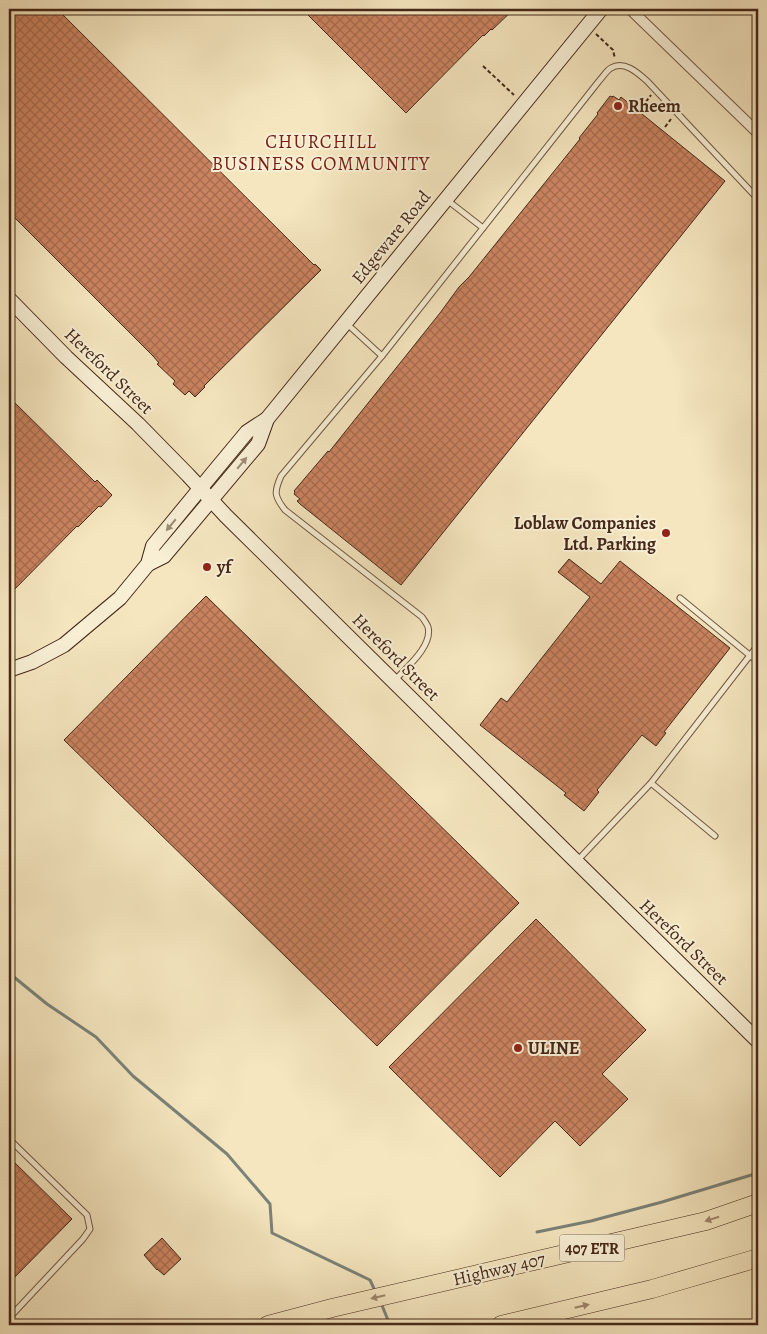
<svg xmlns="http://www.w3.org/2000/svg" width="767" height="1334" viewBox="0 0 767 1334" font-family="Alegreya,serif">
	<defs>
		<pattern id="building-cross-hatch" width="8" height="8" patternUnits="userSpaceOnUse" patternTransform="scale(1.25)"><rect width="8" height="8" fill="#ca8360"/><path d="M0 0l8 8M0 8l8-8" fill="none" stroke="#a66b4e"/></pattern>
	</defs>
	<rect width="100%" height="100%" fill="#f5e6bf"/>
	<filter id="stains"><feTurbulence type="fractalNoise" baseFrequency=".004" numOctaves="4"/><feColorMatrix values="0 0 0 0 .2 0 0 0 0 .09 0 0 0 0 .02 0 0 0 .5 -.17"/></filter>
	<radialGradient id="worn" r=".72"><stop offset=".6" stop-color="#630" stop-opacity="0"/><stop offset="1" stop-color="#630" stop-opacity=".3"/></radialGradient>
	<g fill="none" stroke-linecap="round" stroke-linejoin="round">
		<g stroke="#7a8279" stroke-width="3">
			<polyline points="9,973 47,1004 96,1037 133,1076 227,1154 270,1204 272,1233 370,1280 376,1293"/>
			<polyline points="537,1232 591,1221 662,1202 758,1173"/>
			<polyline points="381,1303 390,1325"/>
		</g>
	</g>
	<g fill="url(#building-cross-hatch)" stroke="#452819">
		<polygon points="9,9 57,9 314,265 315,264 321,270 204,386 205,387 195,397 189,391 185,395 173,384 175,381 157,364 159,363 153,356 9,212"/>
		<polygon points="302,9 514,9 492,30 491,29 484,36 483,35 406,113"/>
		<polygon points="610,96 612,97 613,96 619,100 621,97 725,181 401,585 300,504 297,501 300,499 294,494 295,492 294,491 328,451 329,452 440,313 459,287 469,277 580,139 579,138 598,114 597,113"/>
		<polygon points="9,397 95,482 97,480 112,495 101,507 99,506 78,527 77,526 9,595"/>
		<polygon points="569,559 601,584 620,561 730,648 664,732 666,733 656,746 642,735 597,790 599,792 584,811 564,795 566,793 480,725 501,698 507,702 590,597 558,572"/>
		<polygon points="206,596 519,903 377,1046 64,740"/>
		<polygon points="536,919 646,1030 602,1074 628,1099 580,1146 555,1121 500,1177 389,1067"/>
		<polygon points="9,1157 72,1219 9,1283"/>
		<polygon points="162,1238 181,1259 164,1275 157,1269 157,1270 144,1255"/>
	</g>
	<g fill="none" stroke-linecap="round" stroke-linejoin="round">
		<defs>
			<g id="lane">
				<polyline points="447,200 483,228"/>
				<polyline points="346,323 382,356"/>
				<polyline points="680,598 758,662"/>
				<path d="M395,680c11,-12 38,-34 33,-53 -1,-3 -4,-7 -6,-10l-137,-107c-11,-14 -11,-18 -4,-34l101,-120 217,-275c4,-4 7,-10 12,-13 13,-8 27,5 36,13l111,118"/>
				<polyline points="651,783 715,836"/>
				<polyline points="578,860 651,783 758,645"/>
				<polyline points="9,1139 87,1215 90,1229 83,1239 9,1318"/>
			</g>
			<polyline id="street" points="630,9 758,133"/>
			<g id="secondary">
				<polyline points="9,299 66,357 138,424 188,475 226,516 758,1041"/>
				<polyline points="148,564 164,556 258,444 267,419 601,9"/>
				<polyline points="9,670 32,662 64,645 120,598 148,564 153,546 213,473 247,432 267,419"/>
			</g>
			<g id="highway">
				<polyline points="268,1325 332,1308 706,1221 758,1203"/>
				<polyline points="501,1325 652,1289 758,1258"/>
			</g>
		</defs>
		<use href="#lane" stroke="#715842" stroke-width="7"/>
		<use href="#street" stroke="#715842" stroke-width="12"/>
		<use href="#secondary" stroke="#452819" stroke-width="16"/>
		<use href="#highway" stroke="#452819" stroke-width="19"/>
		<g stroke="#452819" stroke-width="2" stroke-dasharray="4 2.5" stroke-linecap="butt">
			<polyline points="596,34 613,50 615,59"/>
			<polyline points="483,66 514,95"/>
			<polyline points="642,107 651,95"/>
			<polyline points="665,127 671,119"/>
		</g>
		<use href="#lane" stroke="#f8efd5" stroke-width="5"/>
		<use href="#street" stroke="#f8efd5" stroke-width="10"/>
		<use href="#secondary" stroke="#f8efd5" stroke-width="14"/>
		<use href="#highway" stroke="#f5e6bf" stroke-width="18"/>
	</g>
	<defs><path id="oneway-solid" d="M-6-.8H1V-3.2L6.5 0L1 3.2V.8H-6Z" transform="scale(1.25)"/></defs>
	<g fill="#9e8c77">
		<use href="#oneway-solid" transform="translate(242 463) rotate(-50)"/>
		<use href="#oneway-solid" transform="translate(171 525) rotate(130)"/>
	</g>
	<g fill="#9d876c">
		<use href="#oneway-solid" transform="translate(712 1219) rotate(162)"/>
		<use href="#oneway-solid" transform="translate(378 1297) rotate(167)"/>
		<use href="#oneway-solid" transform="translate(582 1306) rotate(-13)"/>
	</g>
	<g fill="#8f2418" stroke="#f8efd5" stroke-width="2">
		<circle cx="618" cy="106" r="5"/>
		<circle cx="666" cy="533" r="5"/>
		<circle cx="207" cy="567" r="5"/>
		<circle cx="518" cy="1048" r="5"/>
	</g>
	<g text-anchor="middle" stroke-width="4" stroke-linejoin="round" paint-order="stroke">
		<rect fill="#f8efd5" stroke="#7b6451" stroke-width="1" x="559.5" y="1234.5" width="65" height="27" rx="4"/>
		<g font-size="16" font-weight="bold" fill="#452819">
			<text x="592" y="1254">407 ETR</text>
		</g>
		<g font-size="18" font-weight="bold" fill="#452819" stroke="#f8efd5" text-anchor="start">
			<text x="628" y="112">Rheem</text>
			<text x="656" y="529" text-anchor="end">Loblaw Companies<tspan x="656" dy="21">Ltd. Parking</tspan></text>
			<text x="217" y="573">yf</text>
			<text x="528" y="1054">ULINE</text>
		</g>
		<g font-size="18" fill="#452819" stroke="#f8efd5">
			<text transform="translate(391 237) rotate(-51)" y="6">Edgeware Road</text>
			<text transform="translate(109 371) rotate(44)" y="6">Hereford Street</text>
			<text transform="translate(396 657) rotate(45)" y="6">Hereford Street</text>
			<text transform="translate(684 942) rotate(44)" y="6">Hereford Street</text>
			<text transform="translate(499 1269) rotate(-13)" y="6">Highway 407</text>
		</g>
		<g font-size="19" letter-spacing="1" fill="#7a1f14" stroke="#f8efd5">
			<text x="321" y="148">CHURCHILL<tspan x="321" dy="22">BUSINESS COMMUNITY</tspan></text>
		</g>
	</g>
	<rect width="767" height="1334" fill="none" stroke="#f5e6bf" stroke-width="30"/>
	<rect x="10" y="10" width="747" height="1314" fill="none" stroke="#452819" stroke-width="2.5"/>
	<rect x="15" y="15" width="737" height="1304" fill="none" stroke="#452819"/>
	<rect width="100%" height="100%" filter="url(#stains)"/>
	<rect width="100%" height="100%" fill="url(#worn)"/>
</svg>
